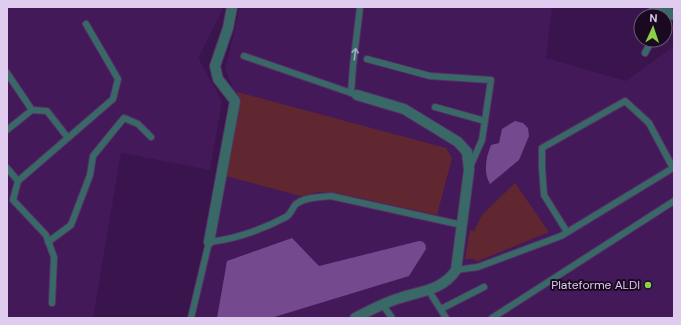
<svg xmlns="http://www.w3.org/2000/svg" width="681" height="325" viewBox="0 0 681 325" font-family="'DM Sans',sans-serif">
	<rect width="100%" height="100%" fill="#39144d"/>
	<g fill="#431959">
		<polygon points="7,7 224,7 198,58 222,101 210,170 121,153 93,318 7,318"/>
		<polygon points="240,7 552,7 546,58 626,81 674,46 674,318 196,318 239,100 225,70"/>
	</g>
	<g fill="#602731">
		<polygon points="237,92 446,148 452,158 437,215 342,194 317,192 304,197 226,176 238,101"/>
		<polygon points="515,183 549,232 476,262 474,259 465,259 470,230 474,231 482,215"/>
	</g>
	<g fill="#74498e">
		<path d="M515,121l8,2 5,5 1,8 -10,24 -29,24c-7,-12 -4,-27 1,-39l8,-2 3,-14z"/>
		<path d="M292,238l27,28 100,-25c5,0 7,3 7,8l-17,27 -138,42h-54l10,-57z"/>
	</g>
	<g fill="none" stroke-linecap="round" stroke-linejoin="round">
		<defs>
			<g id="service">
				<polyline points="645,53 652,40"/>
				<polyline points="244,56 357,95"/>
				<polyline points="367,59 430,76 491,80 482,140 470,167"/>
				<polyline points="7,73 32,110 7,130"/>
				<polyline points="351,93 353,66 360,7"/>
				<polyline points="435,107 485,121"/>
				<polyline points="32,110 47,111 68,138"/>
				<polyline points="7,168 18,181"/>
				<polyline points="48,242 71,225 90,175 93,156 124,118 138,124 151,137"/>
				<polyline points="456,270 478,267 561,236 673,168 649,123 625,101 542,148 542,167 544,195 567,232"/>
				<polyline points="429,291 446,318"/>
				<polyline points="52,303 54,257 46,235 13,200 18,181 113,99 118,79 86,24"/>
				<polyline points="383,305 392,318"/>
				<polyline points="441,309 484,287"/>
				<path d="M191,318l18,-76c26,-3 54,-13 77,-25 5,-3 6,-8 9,-12 8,-8 26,-8 36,-9l131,29"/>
				<polyline points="492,318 674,201"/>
			</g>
			<g id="minor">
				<polyline points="654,7 674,15"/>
				<polyline points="209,242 235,101 218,79 215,66 228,28 232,7"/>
				<path d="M355,318c14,-7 30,-16 45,-20 21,-7 43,-8 56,-28l13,-100 -2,-18 -9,-10 -54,-33 -47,-14"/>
			</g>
		</defs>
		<use href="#service" stroke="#543167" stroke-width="8"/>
		<use href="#minor" stroke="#543167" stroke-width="12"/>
		<use href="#service" stroke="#396967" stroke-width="6"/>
		<use href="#minor" stroke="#396967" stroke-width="10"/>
	</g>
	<defs><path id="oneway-shaft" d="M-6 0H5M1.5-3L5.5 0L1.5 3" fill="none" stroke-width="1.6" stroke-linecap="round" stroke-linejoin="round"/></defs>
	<use stroke="#a5a9bf" href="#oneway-shaft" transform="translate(355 54) rotate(-83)"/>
	<circle fill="#8cce45" stroke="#190a22" stroke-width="1.5" cx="648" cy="285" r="4"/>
	<g text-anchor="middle" stroke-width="4" stroke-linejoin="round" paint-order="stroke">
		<g font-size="12" fill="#dfcbee" stroke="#190a22" text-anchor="end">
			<text x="640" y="289">Plateforme ALDI</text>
		</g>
	</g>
	<rect width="681" height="325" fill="none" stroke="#dfcbee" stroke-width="16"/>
	<g transform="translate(653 28) rotate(3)"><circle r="19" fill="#190a22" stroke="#685774"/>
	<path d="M0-3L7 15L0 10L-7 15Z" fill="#8cce45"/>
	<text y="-6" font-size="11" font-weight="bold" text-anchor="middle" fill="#dfcbee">N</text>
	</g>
</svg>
